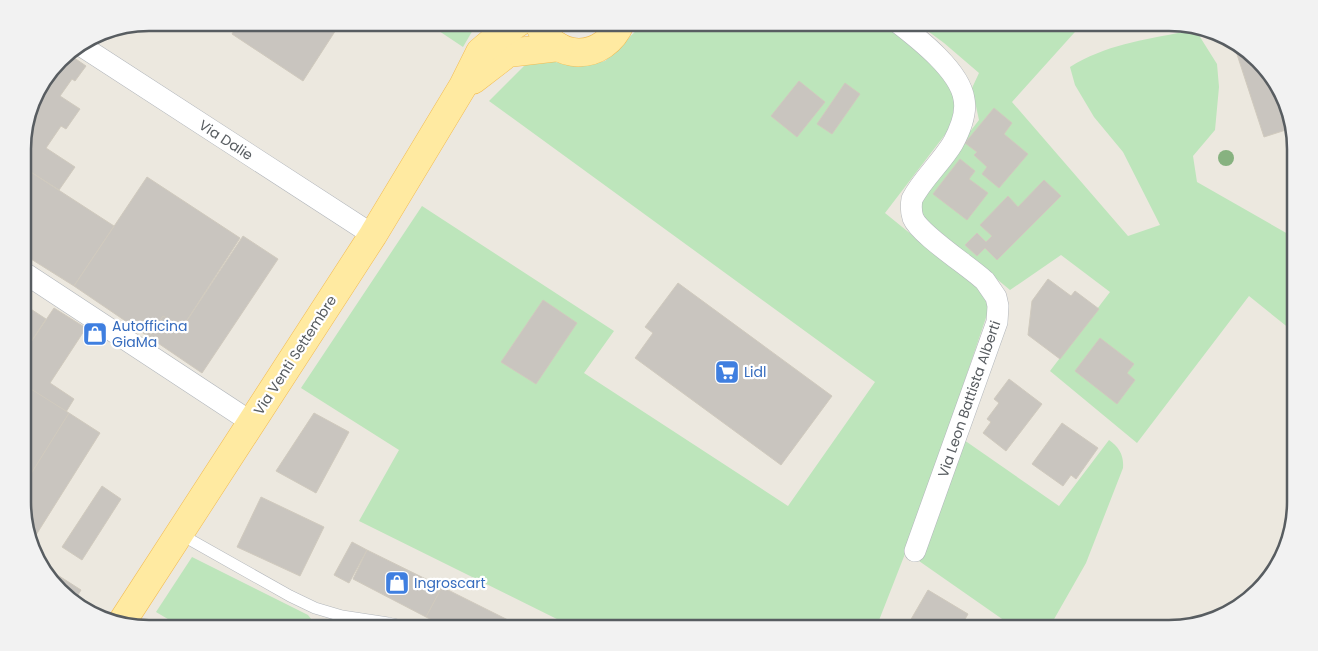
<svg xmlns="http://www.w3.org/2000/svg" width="1318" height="651" viewBox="0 0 1318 651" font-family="Poppins,sans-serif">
	<rect width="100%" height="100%" fill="#ece8df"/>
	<g fill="#bde5bb">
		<polygon points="645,22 882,23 933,61 947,80 960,115 885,213 992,300 912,536 876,628 575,628 359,521 399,450 301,388 422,206 614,331 584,373 788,506 875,382 489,101 533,57 578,67 605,61"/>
		<polygon points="427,23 477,23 463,47"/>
		<path d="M917,23h166l-71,79 116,134 32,-11 -37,-73 -29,-35 -19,-32 -5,-18c35,-22 73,-27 113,-35l7,-5 5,2 22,35 2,23 -4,43 -22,26 4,26 98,56v95l-46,-37 -112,147 -87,-72 60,-79 -49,-37 -51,35 -95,-79 2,-11 62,-80 -7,-32 7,-15 -35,-30z"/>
		<path d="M964,440l95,66 50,-66c10,7 15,15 14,28l-37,95 -37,65h-34l-96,-67z"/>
		<polygon points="192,557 308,615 318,628 183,628 156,612"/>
	</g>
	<g fill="#c9c5bf" stroke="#d0cabe">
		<polygon points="239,22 341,22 303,81 232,34"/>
		<polygon points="1233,42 1270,72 1292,128 1264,137"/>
		<polygon points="67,53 86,66 75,81 72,79 60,96 80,109 66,129 61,126 46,148 75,167 59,190 23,167 23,140 36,93"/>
		<polygon points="799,81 825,102 797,137 771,116"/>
		<polygon points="845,83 860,94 832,134 817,124"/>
		<polygon points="994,108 1012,123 1004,134 1028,154 999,188 982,174 987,167 974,155 977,152 965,143"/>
		<polygon points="960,159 975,171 969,179 988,193 967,220 933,194"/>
		<polygon points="23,167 114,226 74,286 23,254"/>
		<polygon points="147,177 240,238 182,328 163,316 149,337 74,286"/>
		<polygon points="1044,180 1061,196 997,260 985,248 977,256 965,245 977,233 986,242 992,236 980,225 1008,196 1018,207"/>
		<polygon points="243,236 278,259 202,373 149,337 163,316 182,328"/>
		<polygon points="1048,279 1071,296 1075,291 1099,309 1060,359 1028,335 1032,301"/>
		<polygon points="678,283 832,396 781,465 635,358 653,333 645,327"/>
		<polygon points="543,300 577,323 536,384 501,362"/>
		<polygon points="23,304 46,319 23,354"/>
		<polygon points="54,308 86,328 50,383 74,399 66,412 23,384 23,354"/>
		<polygon points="1100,338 1134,364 1127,373 1135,380 1117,404 1075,371"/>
		<polygon points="1009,379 1042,404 1006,451 983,433 991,422 987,419 999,403 994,399"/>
		<polygon points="23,384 69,413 24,485"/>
		<polygon points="69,413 100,433 36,535 29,531 24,519 24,485"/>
		<polygon points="314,413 349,432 316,493 276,471"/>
		<polygon points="1062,423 1098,448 1076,479 1071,475 1063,486 1032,464"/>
		<polygon points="102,486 121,499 82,560 62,547"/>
		<polygon points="261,497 324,527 300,576 237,547"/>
		<polygon points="352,542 367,550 349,583 334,575"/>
		<polygon points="367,550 442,587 426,617 353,579"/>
		<polygon points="45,567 81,590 75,600 48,579 44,569"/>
		<polygon points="442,587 524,628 449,628 426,617"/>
		<polygon points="928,590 968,614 960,628 906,628"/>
	</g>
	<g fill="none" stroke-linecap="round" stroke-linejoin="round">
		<defs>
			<polyline id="lane" points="180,534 290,596 315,608 342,616 388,623 412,628"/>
			<g id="street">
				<path d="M897,22c22,17 63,49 67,77 3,15 -4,31 -11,44 -12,20 -30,35 -41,56 -1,6 -1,13 1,19 7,17 56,48 72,63l11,16 2,9 -1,16 -82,229"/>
				<polyline points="80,45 373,235"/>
				<polyline points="23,272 251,422"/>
			</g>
			<g id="primary">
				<path d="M538,22c16,41 66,40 83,0"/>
				<polyline points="473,80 508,53 559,47"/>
				<polyline points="122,622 373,235 463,86 480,52 500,35 519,22"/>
			</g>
		</defs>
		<use href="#lane" stroke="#b2b6bb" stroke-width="12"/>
		<use href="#street" stroke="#b2b6bb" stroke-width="22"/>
		<use href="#primary" stroke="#f3bc52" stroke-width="29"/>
		<use href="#lane" stroke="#fff" stroke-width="11"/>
		<use href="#street" stroke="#fff" stroke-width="21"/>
		<use href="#primary" stroke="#ffeaa1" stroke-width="28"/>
	</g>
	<circle fill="#87b280" cx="1226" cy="158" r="8"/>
	<defs>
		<symbol id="shop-square" viewBox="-11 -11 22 22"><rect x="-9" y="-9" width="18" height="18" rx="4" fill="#3f7fe0" stroke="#fff"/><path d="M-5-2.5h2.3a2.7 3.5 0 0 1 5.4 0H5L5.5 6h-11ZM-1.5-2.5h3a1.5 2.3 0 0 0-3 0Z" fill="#fff"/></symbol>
		<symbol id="supermarket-square" viewBox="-11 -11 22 22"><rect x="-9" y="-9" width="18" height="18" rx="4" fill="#3f7fe0" stroke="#fff"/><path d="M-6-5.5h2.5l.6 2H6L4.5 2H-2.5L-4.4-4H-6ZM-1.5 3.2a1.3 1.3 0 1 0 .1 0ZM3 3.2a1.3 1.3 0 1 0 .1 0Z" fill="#fff"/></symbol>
	</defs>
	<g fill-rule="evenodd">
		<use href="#shop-square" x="81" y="320" width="28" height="28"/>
		<use href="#supermarket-square" x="713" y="358" width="28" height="28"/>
		<use href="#shop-square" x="383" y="569" width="28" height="28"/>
	</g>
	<g text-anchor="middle" stroke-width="4.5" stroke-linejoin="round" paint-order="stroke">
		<g font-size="14" fill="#585d61" stroke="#fff">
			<text transform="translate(226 140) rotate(33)" y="5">Via Dalie</text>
			<text transform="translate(295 355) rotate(-57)" y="5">Via Venti Settembre</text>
			<text transform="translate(969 399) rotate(-71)" y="5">Via Leon Battista Alberti</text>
		</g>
		<g font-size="14" fill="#366cbe" stroke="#fff" text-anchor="start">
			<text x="112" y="331">Autofficina<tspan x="112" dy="16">GiaMa</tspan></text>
			<text x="744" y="377">Lidl</text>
			<text x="414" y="588">Ingroscart</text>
		</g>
	</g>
	<path d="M0 0H1318V651H0ZM149 31H1169A118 118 0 0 1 1287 149V502A118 118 0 0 1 1169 620H149A118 118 0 0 1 31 502V149A118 118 0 0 1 149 31Z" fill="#f2f2f2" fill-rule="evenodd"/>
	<path fill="none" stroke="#585d61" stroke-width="2.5" d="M149 31H1169A118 118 0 0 1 1287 149V502A118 118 0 0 1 1169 620H149A118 118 0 0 1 31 502V149A118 118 0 0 1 149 31Z"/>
</svg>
